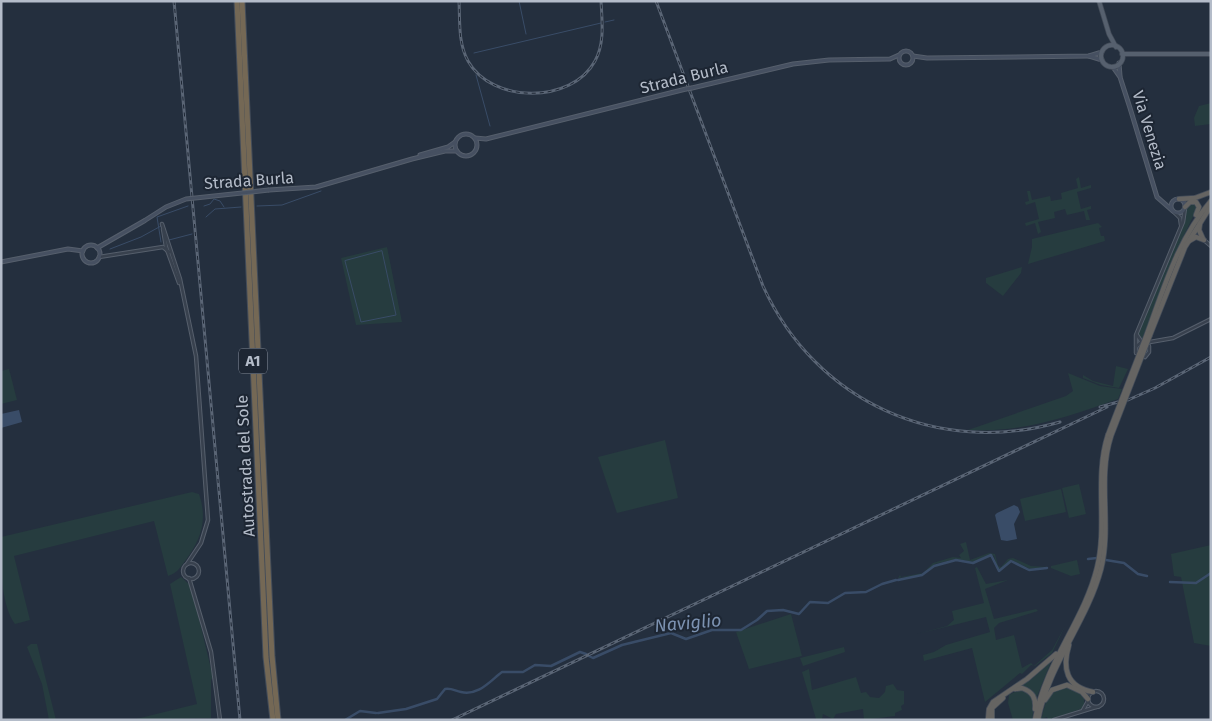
<svg xmlns="http://www.w3.org/2000/svg" width="1212" height="721" viewBox="0 0 1212 721" font-family="'Fira Sans',sans-serif">
	<rect width="100%" height="100%" fill="#242f3e"/>
	<g fill="#263c3f">
		<polygon points="1211,103 1211,124 1195,126 1194,118 1199,106"/>
		<polygon points="1079,177 1081,188 1091,185 1091,188 1077,192 1081,209 1091,206 1091,209 1087,210 1090,220 1086,220 1084,211 1067,215 1065,209 1054,212 1055,218 1038,222 1041,232 1038,234 1035,223 1026,226 1025,223 1039,219 1035,202 1026,205 1025,202 1029,201 1027,191 1030,191 1032,200 1050,196 1051,201 1062,199 1061,193 1078,188 1076,179"/>
		<polygon points="1195,203 1198,206 1178,248 1142,339 1138,333 1183,224 1188,205"/>
		<polygon points="1098,223 1102,227 1099,228 1101,236 1104,236 1105,241 1028,264 1032,247 1032,239"/>
		<polygon points="387,247 402,322 356,325 341,258"/>
		<polygon points="1022,267 1021,273 1003,296 986,283 986,278"/>
		<polygon points="1116,366 1128,369 1119,388 1101,385 1083,378 1083,375 1093,381 1113,386"/>
		<polygon points="9,369 17,400 1,404 1,371"/>
		<path d="M1068,373l32,13 22,3 -4,10c-50,18 -97,34 -150,31l98,-34 7,-5z"/>
		<polygon points="665,440 678,498 617,513 598,457"/>
		<polygon points="1079,484 1086,514 1069,518 1062,488"/>
		<polygon points="1061,489 1066,512 1025,521 1020,499"/>
		<path d="M192,492l7,2c9,26 2,46 -14,67 -6,8 -8,12 -17,15l-14,-55 -140,35 16,64 -15,4c-15,-21 -14,-60 -14,-87z"/>
		<polygon points="966,542 970,560 989,553 995,554 998,566 1001,567 1008,559 1013,558 1031,566 1047,567 1030,569 1011,560 1000,570 997,567 994,556 990,554 974,562 956,559 935,564 921,575 898,578 900,575 901,577 923,573 933,563 953,557 961,558 959,555 964,551 960,544"/>
		<polygon points="1211,545 1211,646 1194,643 1181,577 1174,576 1171,554"/>
		<polygon points="1077,560 1080,574 1071,576 1051,568 1051,566"/>
		<polygon points="977,567 986,584 1008,580 985,589 994,619 1036,609 1038,611 999,623 994,628 996,640 1014,635 1022,668 1031,663 1034,666 1052,650 1065,626 1052,653 1035,666 1031,665 1022,674 1020,673 985,702 972,648 924,661 923,655 934,652 946,645 990,632 986,617 917,634 947,626 954,620 952,611 984,603 975,568"/>
		<polygon points="181,577 191,586 213,677 211,680 211,718 132,720 197,704 170,584"/>
		<polygon points="791,614 802,656 749,669 736,632"/>
		<polygon points="31,644 37,644 56,720 49,720 42,684 27,647"/>
		<polygon points="844,647 845,652 803,666 800,658"/>
		<polygon points="1050,662 1051,662 1036,699 1021,685"/>
		<polygon points="809,669 812,690 856,677 861,693 866,692 870,697 879,698 885,692 886,686 893,684 897,690 904,691 904,704 901,706 902,710 895,713 895,716 864,720 863,709 836,714 833,719 823,714 822,719 816,719 802,672"/>
		<polygon points="1060,687 1070,687 1084,696 1084,708 1048,720 1047,717 1041,719 1047,698"/>
		<polygon points="1020,689 1032,695 1034,706 1032,720 1013,720 1008,703 1009,695"/>
	</g>
	<g fill="#394c67">
		<polygon points="19,410 22,422 1,428 1,414"/>
		<polygon points="1014,505 1018,507 1020,512 1014,524 1017,539 1007,541 1001,540 995,515 997,513"/>
	</g>
	<g fill="none" stroke-linecap="round" stroke-linejoin="round">
		<g stroke="#394c67" stroke-width="1">
			<polyline points="519,1 526,34"/>
			<polyline points="605,22 614,20"/>
			<polyline points="474,53 601,23"/>
			<polyline points="476,75 490,126"/>
			<polyline points="204,206 210,204 214,199 220,201 224,207"/>
			<polyline points="257,206 282,205 321,191"/>
			<polyline points="206,217 215,209 241,207"/>
			<polyline points="169,240 192,234"/>
			<polyline points="161,242 157,217 188,206"/>
			<polyline points="110,249 141,237 161,226"/>
			<polygon points="382,251 396,315 361,322 345,261"/>
		</g>
		<g stroke="#394c67" stroke-width="2.5">
			<polyline points="1088,559 1097,558"/>
			<polyline points="1106,560 1124,563 1138,574 1147,576"/>
			<polyline points="898,580 922,575 934,566 956,560 973,563 991,555 999,571 1011,561 1029,570 1047,568"/>
			<polyline points="1170,582 1196,583 1211,573"/>
			<polyline points="589,656 593,658 622,645 671,633 686,639 712,630 741,630 757,620 767,611 783,610 799,614 810,602 828,603 845,593 866,592 882,584 896,580"/>
			<path d="M378,713l28,-4 31,-10 8,-10c7,-1 10,2 16,3 18,4 29,-11 41,-20h21l12,-7 16,1 29,-14 6,2"/>
			<polyline points="345,720 360,711 376,713"/>
		</g>
		<defs>
			<g id="tertiary">
				<polyline points="1174,212 1180,218 1181,225"/>
				<polyline points="162,224 180,279 196,356 208,520 201,543 187,564"/>
				<polyline points="163,229 166,247 179,283"/>
				<polyline points="1204,240 1211,246"/>
				<polyline points="99,257 163,247 169,252"/>
				<polyline points="1137,335 1141,341"/>
				<polyline points="1150,342 1173,338 1211,319"/>
				<polyline points="1136,346 1136,335 1183,222 1185,208"/>
				<polyline points="1136,353 1136,347 1140,343"/>
				<polyline points="1145,357 1149,352 1149,346"/>
				<circle cx="191" cy="571" r="8"/>
				<polyline points="189,578 211,652 220,720"/>
				<circle cx="1096" cy="699" r="8"/>
				<polyline points="1083,710 1088,701"/>
				<polyline points="1054,720 1096,707"/>
			</g>
			<g id="secondary">
				<circle cx="906" cy="58" r="7"/>
				<polyline points="913,56 927,58 1089,56 1102,52"/>
				<polyline points="1089,56 1102,60"/>
				<polyline points="1119,63 1120,76"/>
				<polyline points="1113,67 1120,77 1130,108 1157,197 1173,211"/>
				<polyline points="692,88 793,64 829,60 890,59 899,55"/>
				<circle cx="466" cy="145" r="11"/>
				<polyline points="475,138 486,139 686,89"/>
				<polyline points="420,155 448,147 455,142"/>
				<polyline points="269,190 316,187 412,159 445,151 457,151"/>
				<circle cx="1178" cy="206" r="7"/>
				<circle cx="91" cy="254" r="9"/>
				<polyline points="97,248 144,221"/>
				<polyline points="1,262 68,249 83,251"/>
			</g>
			<g id="primary">
				<polyline points="1099,1 1109,34 1116,47"/>
				<circle cx="1112" cy="56" r="11"/>
				<polyline points="1122,54 1211,54"/>
			</g>
			<g id="trunk">
				<polyline points="1179,199 1195,198 1211,192"/>
				<polyline points="1185,207 1190,202 1196,202 1199,207 1196,215"/>
				<polyline points="1200,223 1199,230 1203,239"/>
				<polyline points="1189,241 1196,237 1204,240"/>
				<path d="M1147,334c17,-46 31,-95 64,-133"/>
				<polyline points="1150,335 1185,247 1211,206"/>
				<path d="M1069,645c-7,23 -3,42 24,47"/>
				<path d="M1015,689l7,-1c11,4 14,10 13,21"/>
				<polyline points="1045,700 1052,690 1067,685 1082,692 1088,699"/>
				<polyline points="988,720 989,709 993,702 1027,679 1056,654"/>
				<polyline points="992,720 992,708 1003,698"/>
				<path d="M1035,720c10,-57 49,-99 62,-152 11,-44 -3,-90 11,-133"/>
				<path d="M1038,720c10,-55 49,-98 63,-151 11,-44 -4,-90 10,-133"/>
			</g>
			<g id="motorway">
				<polyline points="237,1 266,657 273,720"/>
				<polyline points="242,1 272,656 278,720"/>
			</g>
		</defs>
		<use href="#tertiary" stroke="#565f6c" stroke-width="4.5"/>
		<use href="#secondary" stroke="#565f6c" stroke-width="5"/>
		<use href="#primary" stroke="#414a57" stroke-width="5.5"/>
		<use href="#trunk" stroke="#434c59" stroke-width="6"/>
		<use href="#motorway" stroke="#434c59" stroke-width="7"/>
		<use href="#tertiary" stroke="#38414e" stroke-width="2.5"/>
		<use href="#secondary" stroke="#465061" stroke-width="3"/>
		<use href="#primary" stroke="#56606e" stroke-width="4"/>
		<use href="#trunk" stroke="#656462" stroke-width="4.5"/>
		<use href="#motorway" stroke="#746855" stroke-width="5"/>
		<defs>
			<g id="rail">
				<polyline points="174,1 240,720"/>
				<path d="M459,1c1,20 -1,42 9,60 24,43 104,43 127,0 10,-18 7,-40 6,-60"/>
				<path d="M656,1l107,285c53,116 175,171 297,136"/>
				<polyline points="1128,400 1155,388 1211,357"/>
				<polyline points="1100,407 1118,402"/>
				<polyline points="452,720 1107,407"/>
			</g>
		</defs>
		<use href="#rail" stroke="#5a6575" stroke-width="3"/>
		<use href="#rail" stroke="#1d2633" stroke-width="1" stroke-dasharray="4" stroke-linecap="butt"/>
		<defs>
			<g id="secondary-bridge">
				<polyline points="686,89 692,88"/>
				<polyline points="144,221 166,207 186,199 269,190"/>
			</g>
			<g id="trunk-bridge">
				<polyline points="1108,435 1147,334"/>
				<polyline points="1111,436 1150,335"/>
			</g>
		</defs>
		<use href="#secondary-bridge" stroke="#565f6c" stroke-width="5" stroke-linecap="butt"/>
		<use href="#trunk-bridge" stroke="#434c59" stroke-width="6" stroke-linecap="butt"/>
		<use href="#secondary-bridge" stroke="#465061" stroke-width="3"/>
		<use href="#trunk-bridge" stroke="#656462" stroke-width="4.5"/>
	</g>
	<g text-anchor="middle" stroke-width="4" stroke-linejoin="round" paint-order="stroke">
		<rect fill="#1d2633" stroke="#878f9c" stroke-width="1" x="239" y="348.5" width="28" height="25" rx="4"/>
		<g font-size="15" font-weight="bold" fill="#b4bcc9">
			<text x="253" y="366">A1</text>
		</g>
		<g font-size="16" fill="#b4bcc9" stroke="#1d2633">
			<text transform="translate(684 77) rotate(-14)" y="6">Strada Burla</text>
			<text transform="translate(1150 130) rotate(73)" y="6">Via Venezia</text>
			<text transform="translate(249 180) rotate(-4)" y="6">Strada Burla</text>
			<text transform="translate(245 466) rotate(-93)" y="6">Autostrada del Sole</text>
		</g>
		<g font-size="18" font-style="italic" fill="#7c92b1" stroke="#1d2633">
			<text transform="translate(688 623) rotate(-5)" y="6">Naviglio</text>
		</g>
	</g>
	<rect width="1212" height="721" fill="none" stroke="#b4bcc9" stroke-width="5"/>
</svg>
